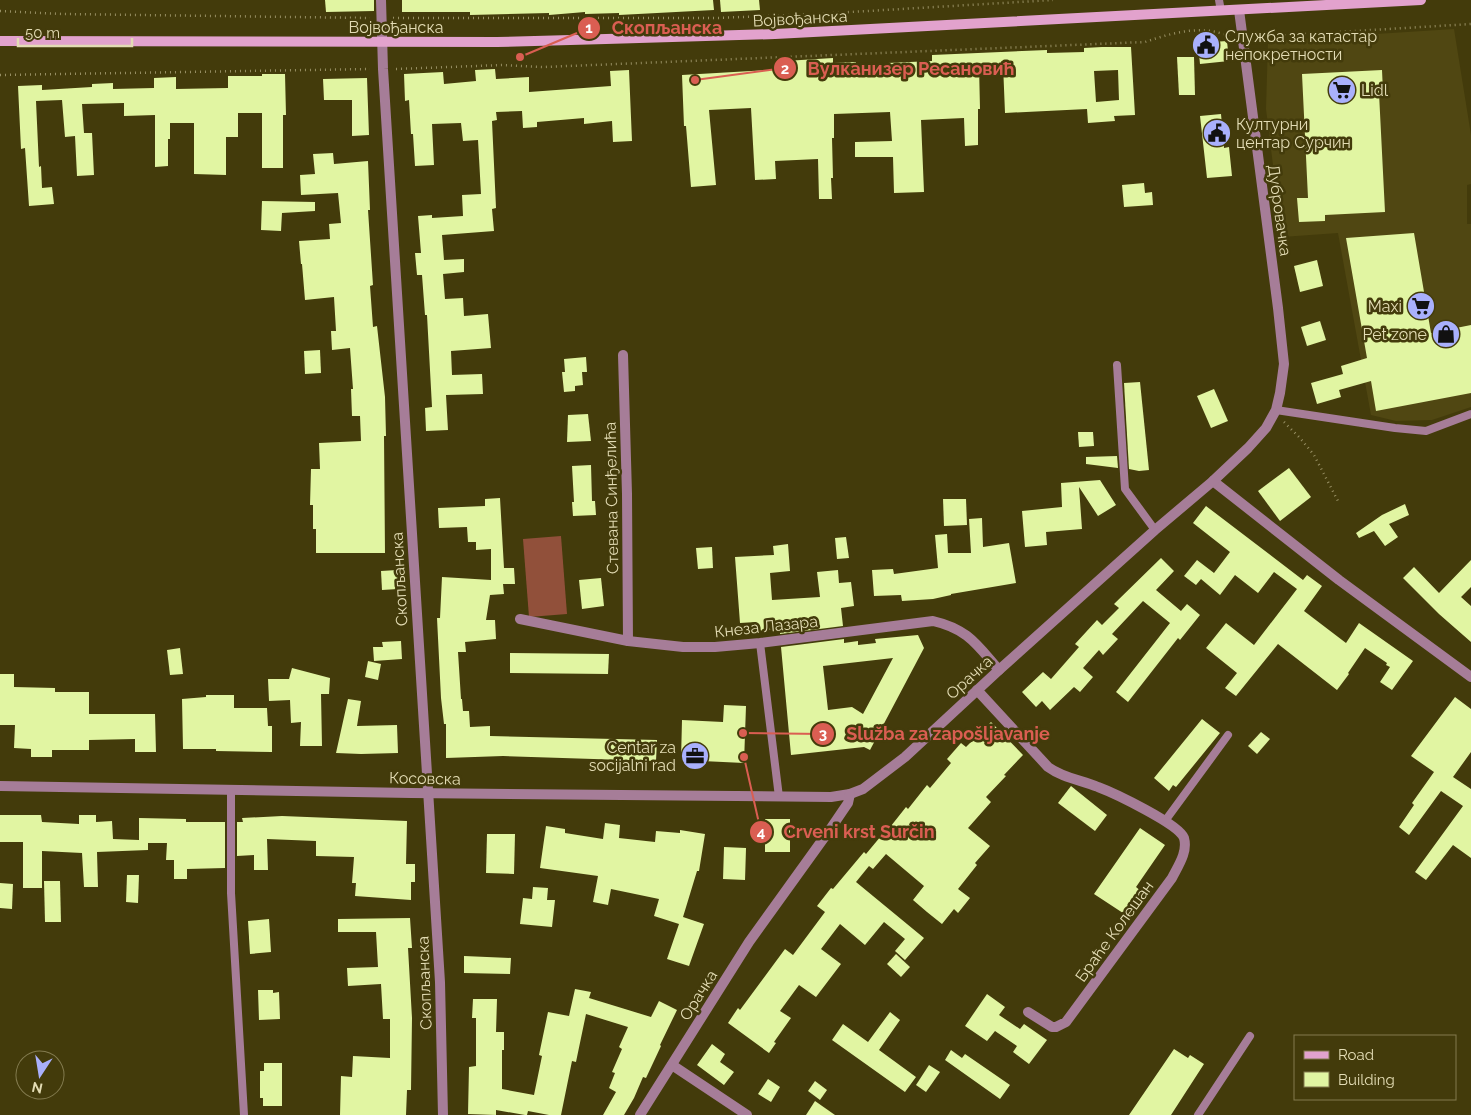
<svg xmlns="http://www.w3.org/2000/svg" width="1471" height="1115" viewBox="0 0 1471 1115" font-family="Raleway,sans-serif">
	<rect width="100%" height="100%" fill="#433b0b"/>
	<polygon fill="#504712" points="1454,29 1471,135 1471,184 1467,185 1467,224 1471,224 1471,407 1432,420 1396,421 1371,415 1338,233 1282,237 1266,109 1268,41"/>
	<polygon fill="#91503a" points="561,536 567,614 529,617 523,539"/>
	<g fill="#e1f5a2" fill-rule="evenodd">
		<polygon points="325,0 374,0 374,11 326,12"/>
		<polygon points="402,0 713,0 714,10 619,15 619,13 585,14 585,12 549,15 549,13 470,15 470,12 402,12"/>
		<polygon points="720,0 759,0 760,10 721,12"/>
		<polygon points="1227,41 1229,61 1200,64 1198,43"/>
		<path d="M1102,47h29l4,68 -21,1 1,5 -27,2 -1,-14 -82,4 -2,-49 -24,1 1,44h-2v36l-13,1 -1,-28 -43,2 3,72 -30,1 -1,-36h-38v-15l37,-1 -2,-29 -56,2v24h-2l1,40h-2l1,21h-13l-1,-40 -43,2 1,18 -21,1 -4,-72 -42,2 7,75 -25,2 -5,-61h-2l-2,-51 104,-6 -1,-8 48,-3v5l23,-1v14l32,-2v-11l44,-2v-6l115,-5v3l37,-1v-4zM1118,70l1,30 -23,2 -2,-31z"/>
		<polygon points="1177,57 1194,57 1195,95 1179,95"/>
		<polygon points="495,69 496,79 529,77 529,92 611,86 610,71 629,70 632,141 613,142 612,121 584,124 584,118 537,122 537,127 523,128 522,111 496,112 497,120 492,121 496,208 492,209 494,231 442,235 444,260 464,259 464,272 443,274 445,299 463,298 464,316 488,314 491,348 451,351 452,375 482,374 483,394 446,395 448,430 426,431 425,408 432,407 427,315 425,315 422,275 417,275 415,253 421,253 418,216 432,215 432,218 463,216 462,195 481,194 478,140 463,141 461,123 432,124 434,165 415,166 413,134 411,134 409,100 405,101 404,74 443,72 444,84 476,81 475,70"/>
		<polygon points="1382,70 1383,92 1379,93 1385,212 1325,215 1325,221 1299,222 1297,198 1308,198 1302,74"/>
		<polygon points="262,74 285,74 286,115 283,115 283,168 262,168 262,113 238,113 238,137 226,137 226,175 194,174 194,123 170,123 170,139 168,139 168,166 155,167 155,115 124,116 124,103 82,104 84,133 92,133 94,175 77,176 75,136 65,137 62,100 36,101 39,167 41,166 42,188 52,187 54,204 29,206 25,148 21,149 18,86 42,85 42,90 92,87 92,84 113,83 113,89 154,88 154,78 176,77 176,89 228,88 228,76 262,76"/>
		<polygon points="367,78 369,135 352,136 352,100 324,100 323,79"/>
		<polygon points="1221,114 1224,148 1229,147 1232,176 1207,178 1200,116"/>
		<polygon points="333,153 334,164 368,161 370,210 368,210 373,285 370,286 373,327 377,326 385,397 386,436 384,436 385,553 316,553 316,529 313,529 313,505 310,505 311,469 320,469 319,443 361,441 360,416 352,416 351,389 353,389 350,348 332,350 331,331 336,331 334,297 305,300 302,264 301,264 299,241 330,239 329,224 341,223 338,193 301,195 300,175 315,174 313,154"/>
		<polygon points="1144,183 1145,193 1152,192 1153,205 1124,207 1122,185"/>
		<polygon points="262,201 315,202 315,211 282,213 281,231 261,230"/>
		<polygon points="1414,233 1431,333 1471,325 1471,393 1376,411 1371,381 1339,390 1341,397 1317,404 1311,383 1343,374 1341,366 1367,358 1346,238"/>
		<polygon points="1317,260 1323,286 1300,292 1294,266"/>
		<polygon points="1320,321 1326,340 1307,346 1301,327"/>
		<polygon points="320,350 321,373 305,374 304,351"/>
		<polygon points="586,357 587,372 582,372 583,385 575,386 575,391 564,392 562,372 565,372 564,359"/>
		<polygon points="1140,382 1149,470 1139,471 1129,469 1124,383"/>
		<polygon points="1214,389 1228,421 1211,428 1197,396"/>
		<polygon points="588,414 591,441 567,442 568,415"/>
		<polygon points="1078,432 1093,432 1094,446 1079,447"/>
		<polygon points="1117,456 1118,468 1086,464 1086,457"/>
		<polygon points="591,465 592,501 595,501 596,515 573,516 572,502 574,502 572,466"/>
		<polygon points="1289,468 1311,497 1280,521 1258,491"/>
		<polygon points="1100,480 1116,505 1098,516 1079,487 1082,529 1046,532 1047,545 1025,547 1022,511 1062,507 1061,483"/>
		<polygon points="500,498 504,568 514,568 515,584 503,584 504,594 490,595 486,620 495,620 496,639 465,642 466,652 458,652 461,699 462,699 463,711 469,711 470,727 490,726 490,736 657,740 656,761 503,756 446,758 446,724 444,724 441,698 437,618 440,618 442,577 491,580 491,549 476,550 476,542 468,542 467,527 439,528 438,508 485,506 485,499"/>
		<polygon points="943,499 966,499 967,525 944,526"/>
		<polygon points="1405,504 1409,515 1389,524 1398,537 1385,546 1374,531 1359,538 1356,533 1382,515"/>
		<polygon points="1206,506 1303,580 1307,575 1322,586 1304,611 1346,643 1359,623 1413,661 1392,690 1380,682 1390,667 1386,665 1387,663 1365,648 1348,673 1349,674 1337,690 1278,644 1236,696 1225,688 1237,673 1206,648 1226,623 1254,645 1297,589 1274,572 1258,593 1235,575 1220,595 1201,579 1196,585 1184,576 1197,560 1214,573 1230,552 1193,523"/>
		<polygon points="982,518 983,547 1009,543 1016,583 951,594 951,595 933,599 902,601 901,595 874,596 872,570 893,569 894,574 938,568 935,535 947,534 948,553 971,553 969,519"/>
		<polygon points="846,537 849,558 837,559 835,538"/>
		<polygon points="788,544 790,571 770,573 772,600 820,597 817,572 838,570 839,583 851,582 854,606 841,608 843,626 780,634 780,629 756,631 756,622 740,623 735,557 774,555 773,546"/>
		<polygon points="712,547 713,568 698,569 696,548"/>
		<polygon points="1161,558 1174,571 1156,590 1181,611 1187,604 1200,615 1180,640 1178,638 1128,702 1116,692 1170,623 1143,601 1112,634 1118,639 1103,655 1099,650 1083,668 1093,677 1080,692 1074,687 1050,710 1042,701 1036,707 1022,692 1043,672 1051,679 1079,647 1075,644 1097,620 1102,625 1119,608 1114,604"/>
		<polygon points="1471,560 1471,587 1461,597 1471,606 1471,642 1439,614 1403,578 1414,567 1439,593"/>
		<polygon points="397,570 398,589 382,590 381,571"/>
		<polygon points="601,578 604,606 582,609 579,580"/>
		<path d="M918,635l6,13 -54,102 -6,-3 -73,8 -10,-108 63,-8v4l14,-2v4l18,-2 -1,-4zM893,658l-30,56 -11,-7 -24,3 -5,-44z"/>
		<polygon points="401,641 402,659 374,661 373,647 383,647 382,642"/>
		<polygon points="180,648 183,674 170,675 167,650"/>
		<polygon points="510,653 609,654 608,674 510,673"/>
		<polygon points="368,661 381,664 378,680 365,677"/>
		<polygon points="292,668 330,678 329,694 321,694 322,746 300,746 301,722 291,723 290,700 269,701 268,679 289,679"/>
		<polygon points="0,674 14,674 14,687 55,688 55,692 89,692 89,714 155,714 156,752 135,752 135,739 89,740 89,750 52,750 52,757 31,757 31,749 14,748 15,725 0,725"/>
		<polygon points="206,695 234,695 234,708 267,708 268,726 272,726 272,752 216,751 216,749 183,749 182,699 206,697"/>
		<polygon points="1455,697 1471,709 1471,752 1453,777 1471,789 1471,858 1453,845 1426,880 1415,872 1463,806 1441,791 1409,835 1399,827 1414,805 1412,803 1434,772 1411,756"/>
		<polygon points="348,699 361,701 357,726 397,725 398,753 361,754 336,753"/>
		<polygon points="724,705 746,706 744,763 681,760 682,720 723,722"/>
		<polygon points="1202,719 1220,733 1176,787 1173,785 1169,791 1154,778"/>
		<polygon points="991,722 1023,755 1004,775 1006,776 986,797 991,802 968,828 990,846 975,863 977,865 958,889 970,898 958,913 954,909 942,924 927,912 913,900 924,886 886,854 873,869 869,866 856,882 924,938 905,960 895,951 905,939 884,922 865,945 840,924 821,949 841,964 816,997 799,985 780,1011 791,1018 774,1042 776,1043 769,1053 728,1023 738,1008 740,1010 785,949 793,955 825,912 817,906 831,888 833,889 864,852 866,854 886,830 887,831 906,807 908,809 927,785 930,788 951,763 947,759 961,743 966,747"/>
		<polygon points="1261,732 1270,739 1257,754 1248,746"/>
		<polygon points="1071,786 1107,815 1095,831 1058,803"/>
		<polygon points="0,815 41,815 42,822 79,824 79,815 96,815 96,822 112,821 113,839 139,840 139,818 186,819 186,822 225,822 225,868 187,869 187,879 174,879 174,860 166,860 167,843 148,843 148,850 97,852 98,887 84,887 82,853 42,851 42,888 23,888 23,842 0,842"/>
		<polygon points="282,816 407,821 406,864 415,864 415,882 411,882 411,900 355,896 356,883 352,883 354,857 316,856 316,841 267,839 268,870 254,870 254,855 237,856 237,822 243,822 242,818"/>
		<rect x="765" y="819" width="25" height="33"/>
		<polygon points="605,823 620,825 619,838 655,842 656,831 680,833 680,830 705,834 699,871 697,871 683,917 704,924 689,966 667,959 679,924 654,916 659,899 611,889 608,905 593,902 598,876 540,868 546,826 565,829 565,833 603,839"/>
		<polygon points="1140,828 1165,845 1136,887 1142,892 1126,915 1094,894"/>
		<polygon points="487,834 515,834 514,874 486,873"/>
		<polygon points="724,847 746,848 745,880 723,879"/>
		<polygon points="127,875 139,875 138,903 126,902"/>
		<polygon points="44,881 60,881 61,922 45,922"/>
		<polygon points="0,883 13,884 12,909 0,908"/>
		<polygon points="533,887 548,888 547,900 555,900 552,927 520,924 523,898 532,899"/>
		<polygon points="410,918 412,948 408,948 412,1018 411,1090 407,1090 406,1115 340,1115 341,1076 352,1077 353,1056 390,1058 390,1019 383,1019 381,984 348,986 347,968 378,967 376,932 338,932 338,919"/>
		<polygon points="269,919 271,952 250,954 248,921"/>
		<polygon points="896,954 910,967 901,977 887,964"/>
		<polygon points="464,956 511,958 510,974 464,973"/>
		<polygon points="575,989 591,992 589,998 651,1017 659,1001 677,1010 660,1045 661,1046 646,1078 643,1077 634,1098 624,1115 603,1115 616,1092 609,1088 615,1073 612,1072 622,1049 619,1047 628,1027 586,1014 576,1062 572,1061 561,1115 549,1115 528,1111 527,1115 525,1115 496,1110 496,1115 468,1114 469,1067 476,1066 476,1018 472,1018 473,999 497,999 496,1032 504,1032 504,1050 502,1050 502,1089 534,1095 542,1056 539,1055 548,1012 569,1016"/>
		<polygon points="258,990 273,990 273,993 279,992 280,1019 259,1020"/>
		<polygon points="987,994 1005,1007 999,1015 1020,1029 1024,1024 1047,1040 1029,1064 1013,1052 1017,1046 995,1031 987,1041 965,1026"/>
		<polygon points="890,1012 900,1020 879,1050 916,1077 905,1092 832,1040 843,1024 868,1042"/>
		<polygon points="712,1044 725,1054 720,1062 734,1072 724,1085 697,1065"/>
		<polygon points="1174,1049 1188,1058 1190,1055 1204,1064 1171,1115 1129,1115"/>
		<polygon points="951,1050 962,1058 965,1054 1010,1085 1000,1099 945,1060"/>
		<polygon points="264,1063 282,1063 282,1106 263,1106 263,1098 260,1098 260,1071 264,1071"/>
		<polygon points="929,1065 940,1072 926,1092 916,1085"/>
		<polygon points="768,1079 780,1087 771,1102 758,1094"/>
		<polygon points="815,1081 827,1090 820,1100 808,1091"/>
		<polygon points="815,1101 835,1115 806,1115"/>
	</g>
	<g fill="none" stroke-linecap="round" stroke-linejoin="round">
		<g stroke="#978f63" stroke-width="2.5" stroke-dasharray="1 4" stroke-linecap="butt">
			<polyline points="0,11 63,14 370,18"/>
			<polyline points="393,18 716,18 817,14 1053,0"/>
			<polyline points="1255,37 1471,24"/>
			<path d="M396,69l106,-4 41,2 50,-2 552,-23c21,-7 43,-14 66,-11 6,1 13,3 19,5"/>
			<polyline points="0,75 370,69"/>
			<polyline points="1284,422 1300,438 1314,455 1339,503"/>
		</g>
		<g stroke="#a67d98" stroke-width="8">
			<polyline points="1219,0 1221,11"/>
			<polyline points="1117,365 1125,489 1155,530"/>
			<polyline points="1276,410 1395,428 1426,431 1471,414"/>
			<polyline points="760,643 779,797"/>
			<polyline points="231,790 231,893 244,1115"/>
			<polyline points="1165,821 1228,735"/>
			<polyline points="1198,1115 1250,1036"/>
		</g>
		<g stroke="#a67d98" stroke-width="10">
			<polyline points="381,0 383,69 440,982 443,1115"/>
			<polyline points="623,355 627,494 628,641"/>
			<polyline points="1213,481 1339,580 1471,677"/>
			<path d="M520,619l108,22 55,6h32l45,-4 173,-22c35,8 44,24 66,49"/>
			<path d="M977,690l71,77c15,11 33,13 50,20 16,6 81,37 86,51 4,14 -6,28 -12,40l-106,144 -10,5h-4l-24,-15"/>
			<polyline points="0,786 411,793 831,797 850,794 863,789 905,757 999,670 1155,530 1213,481 1248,448 1266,428 1276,410 1280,393 1284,364 1278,308 1239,10"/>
			<polyline points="672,1065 747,1115"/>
			<polyline points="640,1115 749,942 831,828 848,803 850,794"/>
		</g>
		<polyline stroke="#e2a2cd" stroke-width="10" points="0,41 497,42 606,39 775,34 1421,0"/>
	</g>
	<defs>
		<symbol id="civic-disc" viewBox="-11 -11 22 22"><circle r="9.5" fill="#a9b0fc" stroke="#433b0b"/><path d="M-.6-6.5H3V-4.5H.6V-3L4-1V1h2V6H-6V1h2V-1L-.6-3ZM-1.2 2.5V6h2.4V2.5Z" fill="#111"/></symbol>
		<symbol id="supermarket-disc" viewBox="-11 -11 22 22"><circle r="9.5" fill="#a9b0fc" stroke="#433b0b"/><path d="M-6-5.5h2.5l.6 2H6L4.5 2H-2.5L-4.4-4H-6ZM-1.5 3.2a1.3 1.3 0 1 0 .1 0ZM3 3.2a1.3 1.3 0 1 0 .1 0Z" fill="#111"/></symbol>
		<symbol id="shop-disc" viewBox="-11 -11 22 22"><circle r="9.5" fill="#a9b0fc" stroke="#433b0b"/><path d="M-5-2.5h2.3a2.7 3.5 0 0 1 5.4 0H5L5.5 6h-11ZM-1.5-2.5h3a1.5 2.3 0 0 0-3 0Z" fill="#111"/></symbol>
		<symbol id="office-disc" viewBox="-11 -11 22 22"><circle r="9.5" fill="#a9b0fc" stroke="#433b0b"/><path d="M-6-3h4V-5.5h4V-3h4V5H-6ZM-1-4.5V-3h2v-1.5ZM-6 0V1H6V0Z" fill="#111"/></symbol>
	</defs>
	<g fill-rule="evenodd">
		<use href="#civic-disc" x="1190" y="29" width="32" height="32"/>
		<use href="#supermarket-disc" x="1326" y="74" width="32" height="32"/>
		<use href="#civic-disc" x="1201" y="117" width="32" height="32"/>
		<use href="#supermarket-disc" x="1405" y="290" width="32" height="32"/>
		<use href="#shop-disc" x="1430" y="318" width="32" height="32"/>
		<use href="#office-disc" x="679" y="740" width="32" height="32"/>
	</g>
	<g text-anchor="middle" stroke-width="5" stroke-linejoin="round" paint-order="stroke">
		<g font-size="16" fill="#e3dcb4" stroke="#433b0b">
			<text transform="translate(800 18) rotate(-3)" y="6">Војвођанска</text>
			<text x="396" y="33">Војвођанска</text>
			<text transform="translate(1280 210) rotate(82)" y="6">Дубровачка</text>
			<text transform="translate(611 498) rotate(-91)" y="6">Стевана Синђелића</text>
			<text transform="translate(399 579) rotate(-93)" y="6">Скопљанска</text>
			<text transform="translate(766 626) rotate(-6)" y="6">Кнеза Лазара</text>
			<text transform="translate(969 677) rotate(-42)" y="6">Орачка</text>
			<text transform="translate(425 778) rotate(1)" y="6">Косовска</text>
			<text transform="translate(1114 931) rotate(-54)" y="6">Браће Колешан</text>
			<text transform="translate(424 983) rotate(-92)" y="6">Скопљанска</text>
			<text transform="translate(698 995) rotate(-58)" y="6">Орачка</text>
		</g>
		<g font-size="16" fill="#e3dcb4" stroke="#433b0b" text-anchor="start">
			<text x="1225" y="42">Служба за катастар<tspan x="1225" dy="18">непокретности</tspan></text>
			<text x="1361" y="96">Lidl</text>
			<text x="1236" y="130">Културни<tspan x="1236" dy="18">центар Сурчин</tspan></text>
			<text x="1402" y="312" text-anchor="end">Maxi</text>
			<text x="1427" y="340" text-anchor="end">Pet zone</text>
			<text x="676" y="753" text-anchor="end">Centar za<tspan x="676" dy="18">socijalni rad</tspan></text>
		</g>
	</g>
	<path fill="none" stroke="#da5e52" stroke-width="2" d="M520 57L589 28M695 80L785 68M743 733L823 734M744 757L761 832"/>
	<g fill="#da5e52" stroke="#433b0b" stroke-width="2">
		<circle cx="520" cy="57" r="5"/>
		<circle cx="695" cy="80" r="5"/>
		<circle cx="743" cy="733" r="5"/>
		<circle cx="744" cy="757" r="5"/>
		<circle cx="589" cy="28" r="12"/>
		<circle cx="785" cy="68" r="12"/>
		<circle cx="823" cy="734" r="12"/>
		<circle cx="761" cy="832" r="12"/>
	</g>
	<g font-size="15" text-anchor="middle" font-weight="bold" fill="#fff">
		<text x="589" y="33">1</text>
		<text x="785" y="74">2</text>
		<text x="823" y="739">3</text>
		<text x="761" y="837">4</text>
	</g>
	<g font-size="18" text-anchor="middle" font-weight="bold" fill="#da5e52" stroke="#433b0b" stroke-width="5" stroke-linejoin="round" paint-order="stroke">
		<text x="667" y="34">Скопљанска</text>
		<text x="911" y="75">Вулканизер Ресановић</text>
		<text x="948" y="740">Služba za zapošljavanje</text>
		<text x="859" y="838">Crveni krst Surčin</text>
	</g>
	<rect x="1294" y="1035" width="162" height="65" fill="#433b0b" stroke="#837b4f"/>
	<rect x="1304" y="1051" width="25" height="8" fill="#e2a2cd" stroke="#837b4f"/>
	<text x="1338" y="1060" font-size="15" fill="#e3dcb4">Road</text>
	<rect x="1304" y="1072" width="25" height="15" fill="#e1f5a2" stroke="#837b4f"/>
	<text x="1338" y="1085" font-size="15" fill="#e3dcb4">Building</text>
	<g transform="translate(40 1075) rotate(192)"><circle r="24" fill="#433b0b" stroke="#837b4f"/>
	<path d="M0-4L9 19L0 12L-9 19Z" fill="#a9b0fc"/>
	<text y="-8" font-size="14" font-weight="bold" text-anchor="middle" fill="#e3dcb4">N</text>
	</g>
	<path d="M18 38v8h114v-8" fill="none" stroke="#e3dcb4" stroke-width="2.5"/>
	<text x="25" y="38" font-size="15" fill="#e3dcb4" stroke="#433b0b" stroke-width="4" paint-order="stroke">50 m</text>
</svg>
